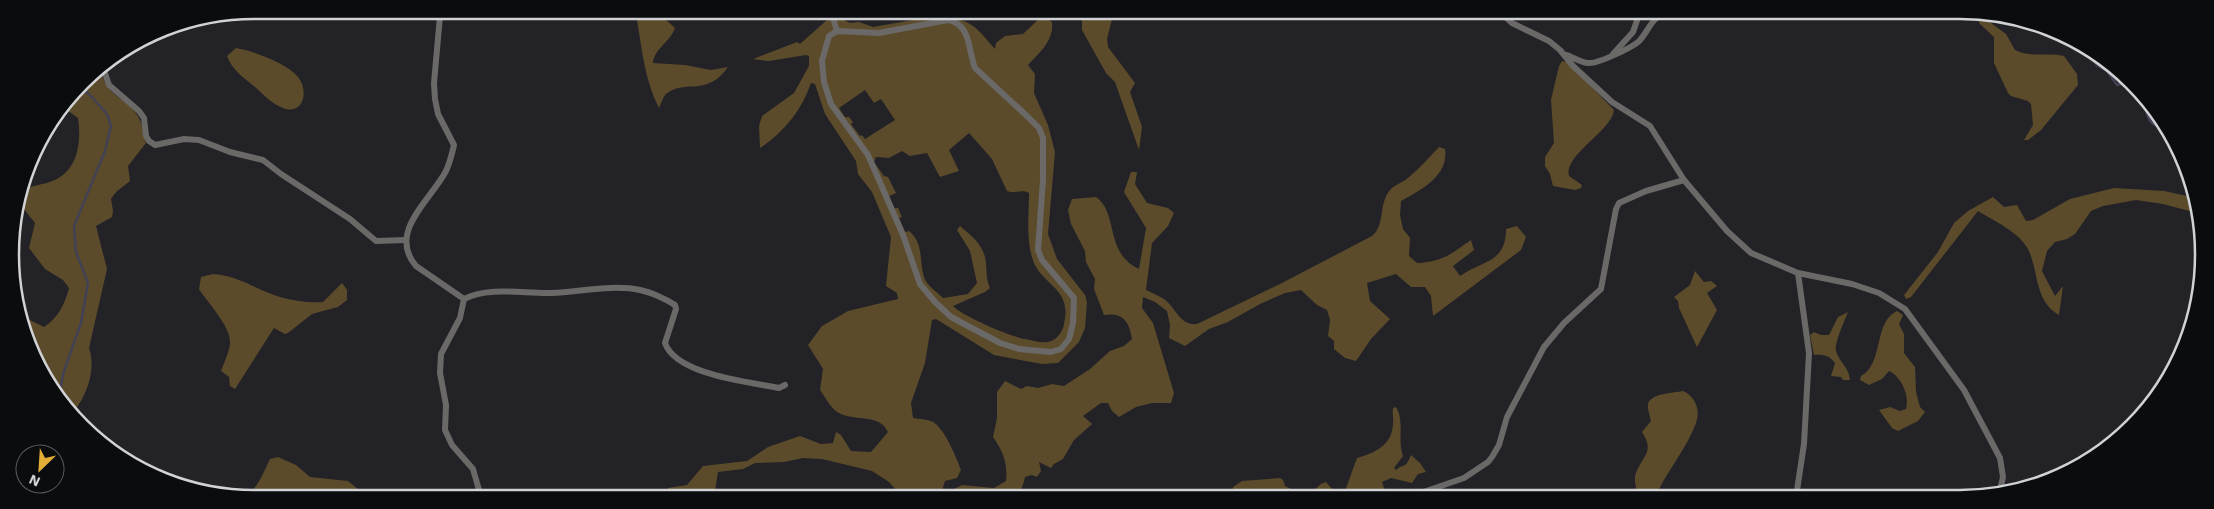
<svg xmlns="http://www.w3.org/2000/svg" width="2214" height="509" viewBox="0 0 2214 509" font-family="'Work Sans',sans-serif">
	<rect width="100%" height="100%" fill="#222227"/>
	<g fill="#5b4b2b" fill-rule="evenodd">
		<path d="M625,10h30l20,18c-5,14 -21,21 -22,35l32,2 26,5 17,-3c-22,31 -42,11 -62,27 -3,3 -5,10 -7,14 -14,-27 -17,-58 -22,-88z"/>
		<polygon points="1088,11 1114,11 1107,39 1108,47 1135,83 1130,92 1142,127 1139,150 1115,82 1106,73 1082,30 1082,17"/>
		<path d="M1980,12l5,1 6,10 15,11 9,16c14,8 34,2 49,6l13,18 1,11 -37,45 -13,10h-4l9,-15 -2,-21 -3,-3 -17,-5 -3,-3 -14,-30v-26l-15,-14 -2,-7z"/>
		<path d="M942,15c32,7 32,10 53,34l1,-6 9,-7 18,-2 20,-19 9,7c2,19 -13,31 -24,43l7,9 -1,19 14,32 7,27 -7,82 9,25 28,36 2,7 -2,26 -6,14 -21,21 -16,1 -48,-9 -58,-36 -4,1 -7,43 -14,40 2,15c6,1 14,1 20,4 12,7 23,35 28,48l-4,8 -12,3 -5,16h-38l-13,-15 -17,-11 -50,-12 -19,-1 -19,4 -29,1 -12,6 -25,3 -4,25h-46v-9l19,-3 16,-19 44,-5 21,-14 32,-11 21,8 12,-1 3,-11 5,3 10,16 20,1 17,-20c-8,-18 -31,-11 -47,-18 -10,-4 -15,-16 -21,-24l3,-21 -15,-24 14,-19 26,-15 50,-12 -1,-6 -11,-7 5,-49 -19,-45 -14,-18 -2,-13 -31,-47 -10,-30 -4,-1c-9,27 -27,49 -51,65l-1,-22 3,-10 32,-23 15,-27v-10l-3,-1 -37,6 -16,-2 44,-17 3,2 27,-24 13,-2 10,5 9,-1 14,5zM865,90l9,13 7,-4 14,21 -30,19 -3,-4 -2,1 -9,-12 2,-2 -4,-5h-4l-6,-9zM969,133l23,26 15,32c8,3 14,-2 22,2 0,21 -3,44 3,64 6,26 38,30 33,61 -1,5 -1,10 -4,14 -9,15 -21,10 -36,7 -16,-3 -61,-22 -72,-33l32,-14 5,-4c-4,-9 -3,-14 -4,-24 -1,-18 -13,-27 -26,-38l-3,4 13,21 7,32 -9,11 -25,4c-6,-6 -17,-13 -19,-21 -5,-16 0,-34 -15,-46l-4,1 -6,-14 3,-1 -4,-9h-5l-8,-10 11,-5 -8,-16 -4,-1 -10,-14 2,-5 13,1 13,-7 8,5 17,-3 13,24 19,-6 -10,-21z"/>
		<path d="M236,48c17,3 51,15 62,29 11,13 6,39 -15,31 -11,-4 -20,-14 -28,-21 -11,-9 -23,-17 -28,-31z"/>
		<path d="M1562,61l5,1 47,48c-2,21 -51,45 -45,66l13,9 -1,3 -6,2 -22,-4 -3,-12 -5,-8v-9l9,-14 -3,-43 8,-34z"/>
		<path d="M100,67c5,33 30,30 40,53 3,6 3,16 6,23l-18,23 2,15c-8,7 -13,8 -19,18l2,12 -1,6 -16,9 11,43 -18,79c7,20 -1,45 -14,62l5,10 -19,-16 -17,-31 1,-5c-13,-11 -26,-35 -23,-52l22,11c14,-9 21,-23 25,-39l-6,-8 -18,-11 -16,-21 6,-25 -15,-19 4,-15c8,-3 15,-4 23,-6 30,-8 35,-38 31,-65l-14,-10 29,-37z"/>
		<path d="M1439,147l6,2c4,27 -24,41 -44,52l-1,14 3,14 7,9 -1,18 8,7c25,-1 34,-9 54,-23l3,10 -21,16 7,10c23,-16 46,-13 46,-47l11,-3 9,11 -5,13 -88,66 -2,-20 -6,-9h-14l-15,-13 -29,9 3,18 20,18 -19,20 -15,22 -11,-3 -11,-9v-8l-6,-5 2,-16 -3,-10 -10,-5 -16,-15 -16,3 -25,11 -32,18 -19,7 -24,17 -16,-8 1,-13 -3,-14 -12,-9 -12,-5 -1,11 11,15 21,70 -3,10h-19l-16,4 -17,10 -7,-6 -4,-8h-7l-18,13 9,8 -18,16 -11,19 -9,5 -3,4 -12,-6 2,9 -4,6 -5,-2 -7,2c-2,10 -4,15 -14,20h-60l-1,-6 12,-6 32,3 12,-7c2,-17 -3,-30 -13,-44l4,-19v-26l8,-11 16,8 6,-3 11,2 14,-4 12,2 26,-17 20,-18 14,-5 8,-7c-3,-18 -9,-27 -28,-24l-10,-26 1,-10 -9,-17 -1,-11 -14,-27 -3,-14 4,-11 24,-2c23,16 8,56 43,72l7,-41 -22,-36 7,-20h6l-2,12 12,19 21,5 6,5 -6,13 -16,17 -6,47c6,3 13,6 18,9 12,9 16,27 33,25l83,-40 92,-48c14,-12 6,-32 18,-46 4,-5 14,-8 19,-13 11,-9 20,-20 30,-30z"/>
		<path d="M2114,188l50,3 32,7 1,15 -34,-9 -27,-4 -33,6 -12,5 -16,23 -8,5 -12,3 -8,9 -5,20 13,25 8,-10 -4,29c-25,-14 -20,-44 -31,-66 -9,-17 -34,-28 -50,-38l-67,86 -5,2 -2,-4 34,-43 16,-29 14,-12 25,-14 11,10 13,-2 9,16 7,-1 37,-21z"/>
		<polygon points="1695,271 1704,282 1711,281 1717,286 1707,293 1717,310 1697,347 1679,308 1678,301 1674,297 1690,285"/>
		<path d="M213,274c23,1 45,16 67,23 14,4 29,6 43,5l19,-19 5,7v10l-9,7 -26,7 -24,19 -3,1 -11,-6 -39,61 -5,-3 -1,-9 -8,-6c3,-8 8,-19 9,-27 2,-16 -22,-41 -31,-55l2,-12z"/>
		<path d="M1897,311l6,4 -4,9 5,10v19l11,14 1,25 4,15 5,5 -7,9 -20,10 -6,-3 -13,-18 11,-3 10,4 6,-2c4,-13 -5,-33 -17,-38l-7,8 -13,6 -9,-5 1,-4c23,-12 12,-54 36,-65z"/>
		<path d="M1848,312c-3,8 -14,31 -12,39 3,11 13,16 14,29h-7l-2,-3 -10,-1 4,-13c-6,-8 -12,-9 -21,-8l-4,-20 4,-3 7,3h8l9,-18z"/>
		<path d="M1683,391c12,5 18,19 13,32 -8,22 -26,45 -37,66l4,4h28l8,4h-61c-1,-7 -5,-18 -2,-24 7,-18 19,-21 6,-41l9,-11c-1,-5 -4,-13 -3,-17 3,-11 26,-11 35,-13z"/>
		<path d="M1396,407c9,15 1,33 7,49l-9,12 2,2c9,-8 9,0 15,-15l9,8 6,9 -8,2 -6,9 -21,-5 -9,4 5,15h-152l-3,-4 1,-6 9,-6 38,-3 3,2 2,6 12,6h15l9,-8 5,-2 11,13h3l5,-4 12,-33c18,-5 35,-13 36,-34 1,-5 -1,-10 0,-16z"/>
		<path d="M278,457l18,8 14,12 38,4 16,13 -1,3h-119c14,-8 19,-24 26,-38z"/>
	</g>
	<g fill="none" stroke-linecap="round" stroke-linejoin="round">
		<g stroke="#434254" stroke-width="2.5">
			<polyline points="2095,54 2093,59 2097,65 2107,71 2117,85 2121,84 2123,79"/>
			<path d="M2148,101l-2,1c0,13 3,26 18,24"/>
			<polyline points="59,400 63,374 81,323 88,283 76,252 74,226 105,151 111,126 107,114 89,94 80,88"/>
		</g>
		<g stroke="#6b6967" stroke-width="6">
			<path d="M442,10l-2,6 -6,67 1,16 3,15 16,31c-2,9 -4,17 -8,26 -15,29 -59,61 -30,95l48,33 -4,19 -19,36 -1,19 6,32 -1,25 7,15 21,24 8,28"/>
			<polyline points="831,11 837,31"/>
			<polyline points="1500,12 1512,23 1549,41 1560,50 1573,66 1612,102 1650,126 1684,180 1727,231 1751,253 1798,273 1852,284 1879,293 1905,309 1964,390 2000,458 2003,477 1999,495"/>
			<path d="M948,20c23,4 20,30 27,48l53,49 11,11 4,10v42l-5,70 4,10 32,38 -1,25 -4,16 -8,10 -10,3 -32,-3 -19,-6 -49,-26 -16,-15 -15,-18 -17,-49 -35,-80 -37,-51 -7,-22 -2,-21 7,-25 8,-5 42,2z"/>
			<polyline points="1613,54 1633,32 1640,12"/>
			<path d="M1566,55c7,2 15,8 22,8 9,1 47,-16 53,-24 9,-11 11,-22 26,-27"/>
			<polyline points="102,65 109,85 139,111 144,118 146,136 149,141 155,145 184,139 199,140 230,152 263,160 281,174 350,219 376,241 405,240"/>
			<path d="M464,299c26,-13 60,-5 88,-6 28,-1 60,-9 88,-3 10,2 26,9 35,15l1,4 -11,34c11,32 85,39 114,45l6,-3"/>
			<polyline points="1409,497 1464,478 1488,462 1492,457 1499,445 1507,417 1544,347 1564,323 1601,289 1616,209 1619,203 1646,191 1684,180"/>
			<polyline points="1796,497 1804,444 1809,353 1798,273"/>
		</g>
	</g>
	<path d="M0 0H2214V509H0ZM254 19H1960A235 235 0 0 1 2195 254V255A235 235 0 0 1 1960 490H254A235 235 0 0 1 19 255V254A235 235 0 0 1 254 19Z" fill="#0b0c0e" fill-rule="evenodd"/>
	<path fill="none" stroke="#d1d2d5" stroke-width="2.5" d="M254 19H1960A235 235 0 0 1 2195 254V255A235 235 0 0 1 1960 490H254A235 235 0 0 1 19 255V254A235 235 0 0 1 254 19Z"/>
	<g transform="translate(40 469) rotate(205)"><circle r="24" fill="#0b0c0e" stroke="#5a5b5e"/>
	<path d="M0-4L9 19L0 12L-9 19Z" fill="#e3ae35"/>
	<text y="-8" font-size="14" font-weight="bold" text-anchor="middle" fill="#d1d2d5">N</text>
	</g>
</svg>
